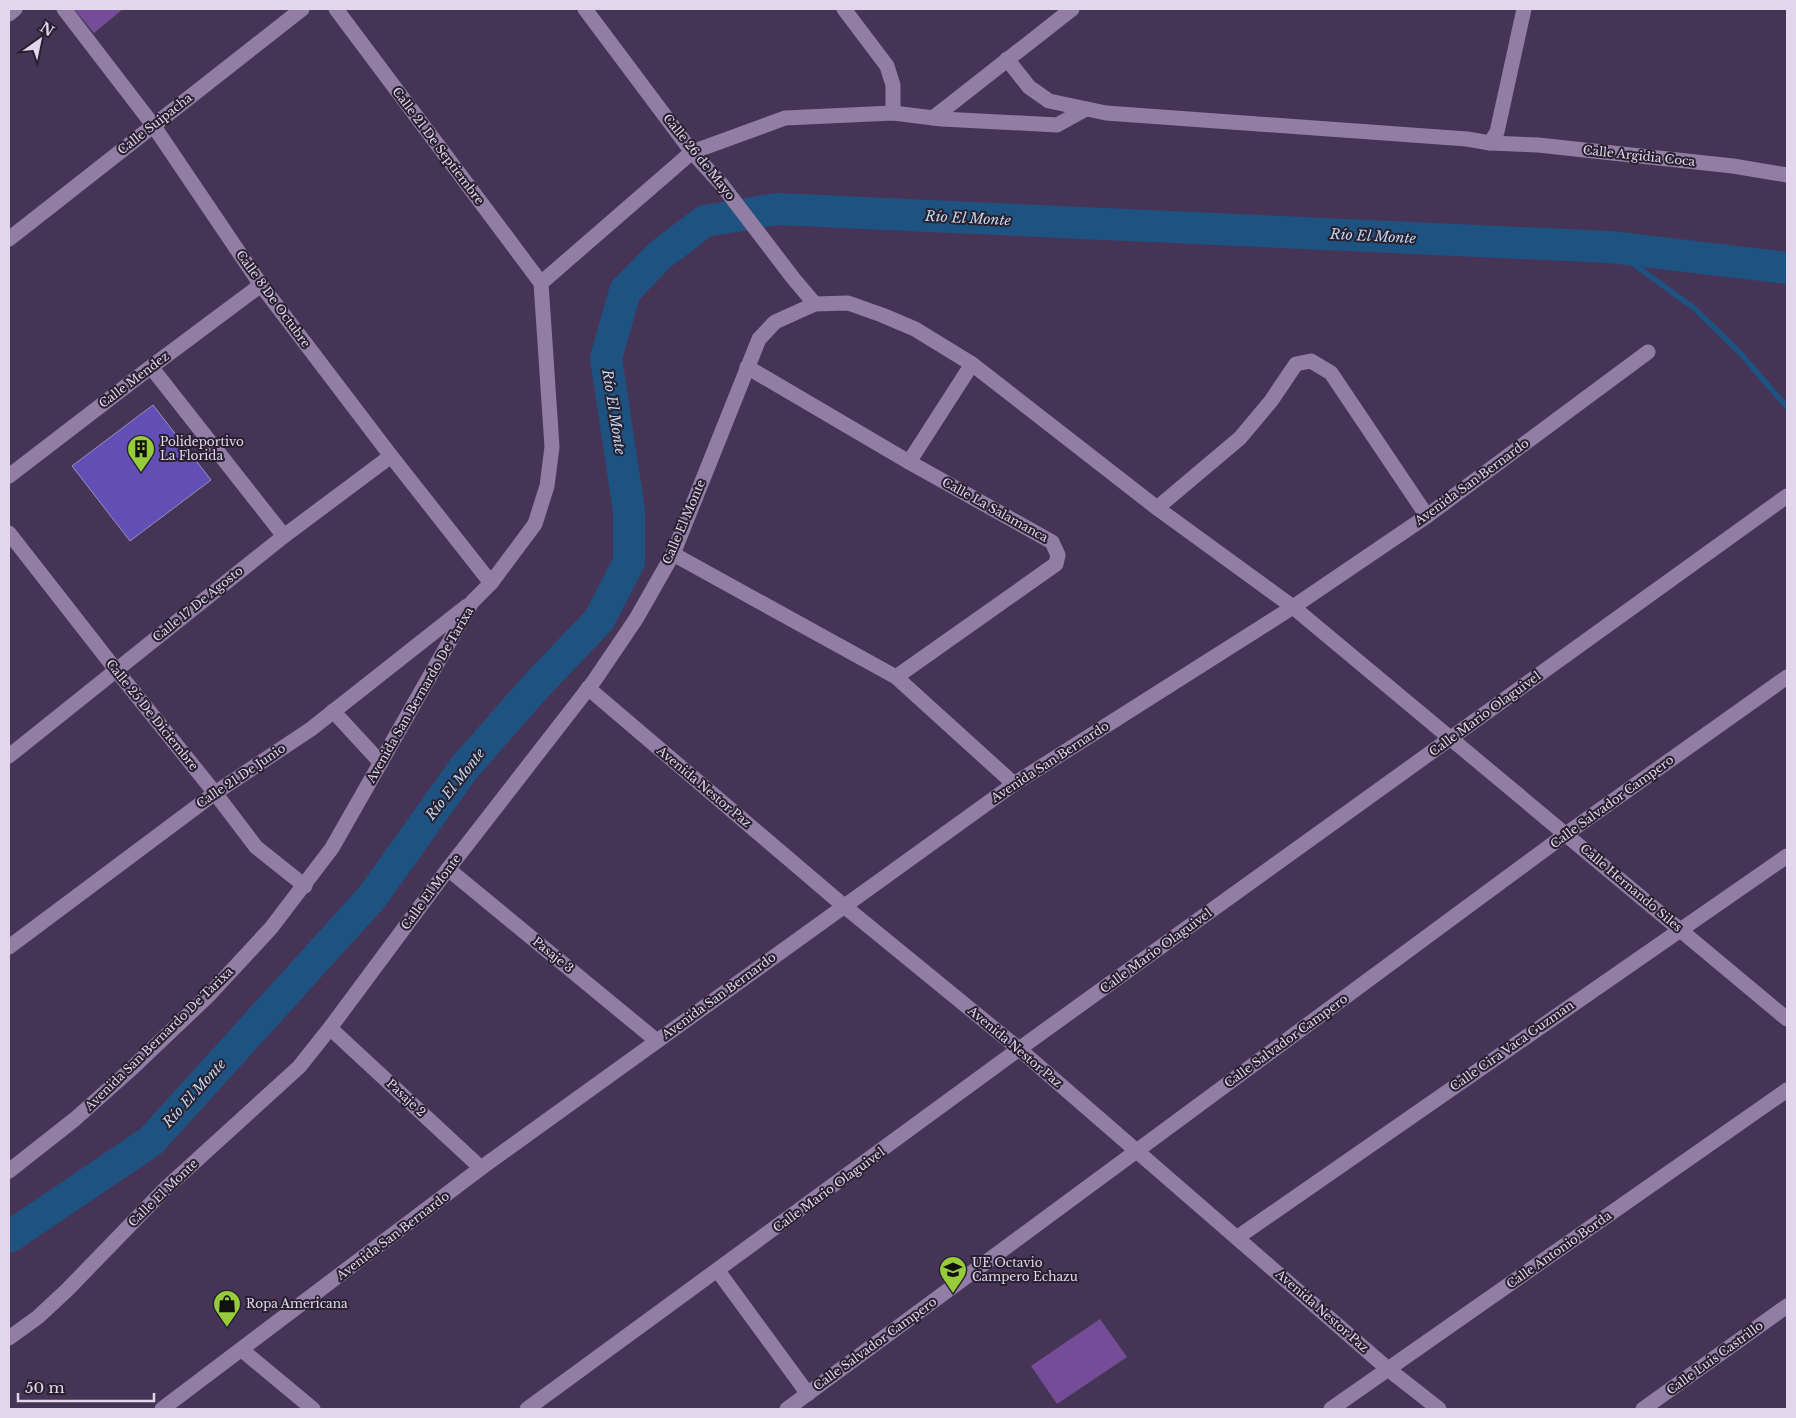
<svg xmlns="http://www.w3.org/2000/svg" width="1796" height="1418" viewBox="0 0 1796 1418" font-family="'Libre Baskerville',serif">
	<rect width="100%" height="100%" fill="#463456"/>
	<g fill="#754c97">
		<polygon points="74,9 123,9 94,33"/>
		<polygon points="1100,1319 1127,1357 1057,1404 1031,1366"/>
	</g>
	<g fill="none" stroke-linecap="round" stroke-linejoin="round">
		<polyline stroke="#1e5381" stroke-width="5.5" points="1610,247 1694,308 1740,353 1787,407"/>
		<polyline stroke="#1e5381" stroke-width="32" points="9,1237 151,1141 372,897 464,768 536,686 599,620 629,562 629,511 606,358 625,291 660,255 705,221 777,209 1610,247 1787,268"/>
	</g>
	<polygon fill="#624fb6" stroke="#9592bd" points="153,405 211,480 130,541 72,466"/>
	<g fill="none" stroke-linecap="round" stroke-linejoin="round">
		<g stroke="#927ea5" stroke-width="15">
			<polyline points="64,9 153,125 261,285 391,456 491,583"/>
			<polyline points="336,9 541,283"/>
			<polyline points="585,9 692,152 722,185 793,278 815,304"/>
			<polyline points="844,9 887,66 893,85 893,113"/>
			<polyline points="9,14 15,9"/>
			<polyline points="1007,59 1029,87 1049,101 1106,113 1467,139 1490,143 1497,132 1524,9"/>
			<polyline points="933,118 1072,9"/>
			<polyline points="1490,143 1538,145 1733,166 1787,175"/>
			<polyline points="9,239 302,9"/>
			<polyline points="151,367 284,536"/>
			<polyline points="747,367 909,462 1052,542 1058,555 1056,564 896,677"/>
			<polyline points="909,462 972,364"/>
			<polyline points="9,476 151,367 261,285"/>
			<polyline points="1157,508 1240,438 1271,401 1296,364 1311,361 1331,373 1427,516"/>
			<polyline points="9,533 116,670 215,793 256,847 305,886"/>
			<polyline points="673,554 896,677 1014,784"/>
			<polyline points="588,688 844,906 1019,1049 1388,1369 1439,1409"/>
			<polyline points="333,711 381,763"/>
			<polyline points="9,756 284,536 391,456"/>
			<polyline points="448,869 657,1041"/>
			<polyline points="9,947 215,793 311,729 467,606"/>
			<polyline points="330,1028 481,1168"/>
			<polyline points="9,1171 75,1119 129,1071 209,995 271,928 332,848 472,602 491,583 535,524 547,486 552,447 541,283 692,152 785,118 893,113 942,119 1057,125 1086,109"/>
			<polyline points="1238,1237 1787,856"/>
			<polyline points="718,1271 808,1394"/>
			<polyline points="9,1338 38,1317 67,1290 166,1188 299,1067 330,1028 448,869 594,681 636,619 673,554 759,339 775,322 815,304 848,303 882,315 915,329 972,364 1157,508 1293,607 1787,1019"/>
			<polyline points="242,1350 313,1409"/>
			<polyline points="162,1409 481,1168 1014,784 1293,607 1427,516 1648,352"/>
			<polyline points="527,1409 1019,1049 1787,496"/>
			<polyline points="787,1409 1566,834 1787,677"/>
			<polyline points="1331,1409 1787,1090"/>
			<polyline points="1643,1409 1787,1306"/>
		</g>
	</g>
	<defs>
		<symbol id="building-pin" viewBox="-11 -11 22 30"><path d="M0 17L-7.5 6A9.5 9.5 0 1 1 7.5 6Z" fill="#96cc3a" stroke="#282030"/><path d="M-4-6H4V6H1V3H-1V6H-4ZM-2.5-4.3h1.7v1.8h-1.7ZM.8-4.3h1.7v1.8H.8ZM-2.5-1h1.7V.8h-1.7ZM.8-1h1.7V.8H.8Z" fill="#111"/></symbol>
		<symbol id="school-pin" viewBox="-11 -11 22 30"><path d="M0 17L-7.5 6A9.5 9.5 0 1 1 7.5 6Z" fill="#96cc3a" stroke="#282030"/><path d="M0-5L7-2L0 1L-7-2ZM-4 1L0 2.5L4 1V4Q0 6-4 4Z" fill="#111"/></symbol>
		<symbol id="shop-pin" viewBox="-11 -11 22 30"><path d="M0 17L-7.5 6A9.5 9.5 0 1 1 7.5 6Z" fill="#96cc3a" stroke="#282030"/><path d="M-5-2.5h2.3a2.7 3.5 0 0 1 5.4 0H5L5.5 6h-11ZM-1.5-2.5h3a1.5 2.3 0 0 0-3 0Z" fill="#111"/></symbol>
	</defs>
	<g fill-rule="evenodd">
		<use href="#building-pin" x="125" y="433" width="32" height="43"/>
		<use href="#school-pin" x="937" y="1254" width="32" height="43"/>
		<use href="#shop-pin" x="211" y="1288" width="32" height="43"/>
	</g>
	<g text-anchor="middle" stroke-width="4" stroke-linejoin="round" paint-order="stroke">
		<g font-size="12" fill="#e1d6eb" stroke="#282030">
			<text transform="translate(155 124) rotate(-38)" y="4">Calle Suipacha</text>
			<text transform="translate(438 146) rotate(53)" y="4">Calle 21 De Septiembre</text>
			<text transform="translate(1639 156) rotate(6)" y="4">Calle Argidia Coca</text>
			<text transform="translate(699 157) rotate(51)" y="4">Calle 26 de Mayo</text>
			<text transform="translate(273 299) rotate(54)" y="4">Calle 8 De Octubre</text>
			<text transform="translate(134 380) rotate(-37)" y="4">Calle Mendez</text>
			<text transform="translate(1472 482) rotate(-36)" y="4">Avenida San Bernardo</text>
			<text transform="translate(995 510) rotate(29)" y="4">Calle La Salamanca</text>
			<text transform="translate(684 522) rotate(-67)" y="4">Calle El Monte</text>
			<text transform="translate(198 604) rotate(-39)" y="4">Calle 17 De Agosto</text>
			<text transform="translate(420 695) rotate(-60)" y="4">Avenida San Bernardo De Tarixa</text>
			<text transform="translate(1485 714) rotate(-36)" y="4">Calle Mario Olaguivel</text>
			<text transform="translate(152 715) rotate(51)" y="4">Calle 25 De Diciembre</text>
			<text transform="translate(1050 762) rotate(-33)" y="4">Avenida San Bernardo</text>
			<text transform="translate(241 776) rotate(-34)" y="4">Calle 21 De Junio</text>
			<text transform="translate(704 787) rotate(40)" y="4">Avenida Nestor Paz</text>
			<text transform="translate(1612 802) rotate(-36)" y="4">Calle Salvador Campero</text>
			<text transform="translate(1631 888) rotate(40)" y="4">Calle Hernando Siles</text>
			<text transform="translate(431 892) rotate(-53)" y="4">Calle El Monte</text>
			<text transform="translate(1156 951) rotate(-36)" y="4">Calle Mario Olaguivel</text>
			<text transform="translate(553 955) rotate(39)" y="4">Pasaje 3</text>
			<text transform="translate(719 996) rotate(-36)" y="4">Avenida San Bernardo</text>
			<text transform="translate(159 1039) rotate(-44)" y="4">Avenida San Bernardo De Tarixa</text>
			<text transform="translate(1286 1041) rotate(-36)" y="4">Calle Salvador Campero</text>
			<text transform="translate(1512 1046) rotate(-35)" y="4">Calle Cira Vaca Guzman</text>
			<text transform="translate(1015 1047) rotate(40)" y="4">Avenida Nestor Paz</text>
			<text transform="translate(406 1098) rotate(43)" y="4">Pasaje 2</text>
			<text transform="translate(829 1190) rotate(-36)" y="4">Calle Mario Olaguivel</text>
			<text transform="translate(163 1193) rotate(-44)" y="4">Calle El Monte</text>
			<text transform="translate(393 1236) rotate(-37)" y="4">Avenida San Bernardo</text>
			<text transform="translate(1559 1250) rotate(-35)" y="4">Calle Antonio Borda</text>
			<text transform="translate(1322 1311) rotate(41)" y="4">Avenida Nestor Paz</text>
			<text transform="translate(875 1344) rotate(-36)" y="4">Calle Salvador Campero</text>
			<text transform="translate(1715 1358) rotate(-36)" y="4">Calle Luis Castrillo</text>
		</g>
		<g font-size="12" fill="#e1d6eb" stroke="#282030" text-anchor="start">
			<text x="160" y="446">Polideportivo<tspan x="160" dy="14">La Florida</tspan></text>
			<text x="972" y="1267">UE Octavio<tspan x="972" dy="14">Campero Echazu</tspan></text>
			<text x="246" y="1308">Ropa Americana</text>
		</g>
		<g font-size="14" font-style="italic" fill="#c2d8ed" stroke="#282030">
			<text transform="translate(968 218) rotate(3)" y="5">Río El Monte</text>
			<text transform="translate(1373 236) rotate(3)" y="5">Río El Monte</text>
			<text transform="translate(614 412) rotate(81)" y="5">Río El Monte</text>
			<text transform="translate(455 784) rotate(-52)" y="5">Río El Monte</text>
			<text transform="translate(194 1093) rotate(-48)" y="5">Río El Monte</text>
		</g>
	</g>
	<rect width="1796" height="1418" fill="none" stroke="#e1d6eb" stroke-width="20"/>
	<g transform="translate(40 40) rotate(33)" stroke="#282030" stroke-width="4" paint-order="stroke">
	<path d="M0-4L9 19L0 12L-9 19Z" fill="#e1d6eb"/>
	<text y="-8" font-size="14" font-weight="bold" text-anchor="middle" fill="#e1d6eb">N</text>
	</g>
	<path d="M18 1393v8h136v-8" fill="none" stroke="#e1d6eb" stroke-width="2.5"/>
	<text x="25" y="1393" font-size="15" fill="#e1d6eb" stroke="#282030" stroke-width="4" paint-order="stroke">50 m</text>
</svg>
